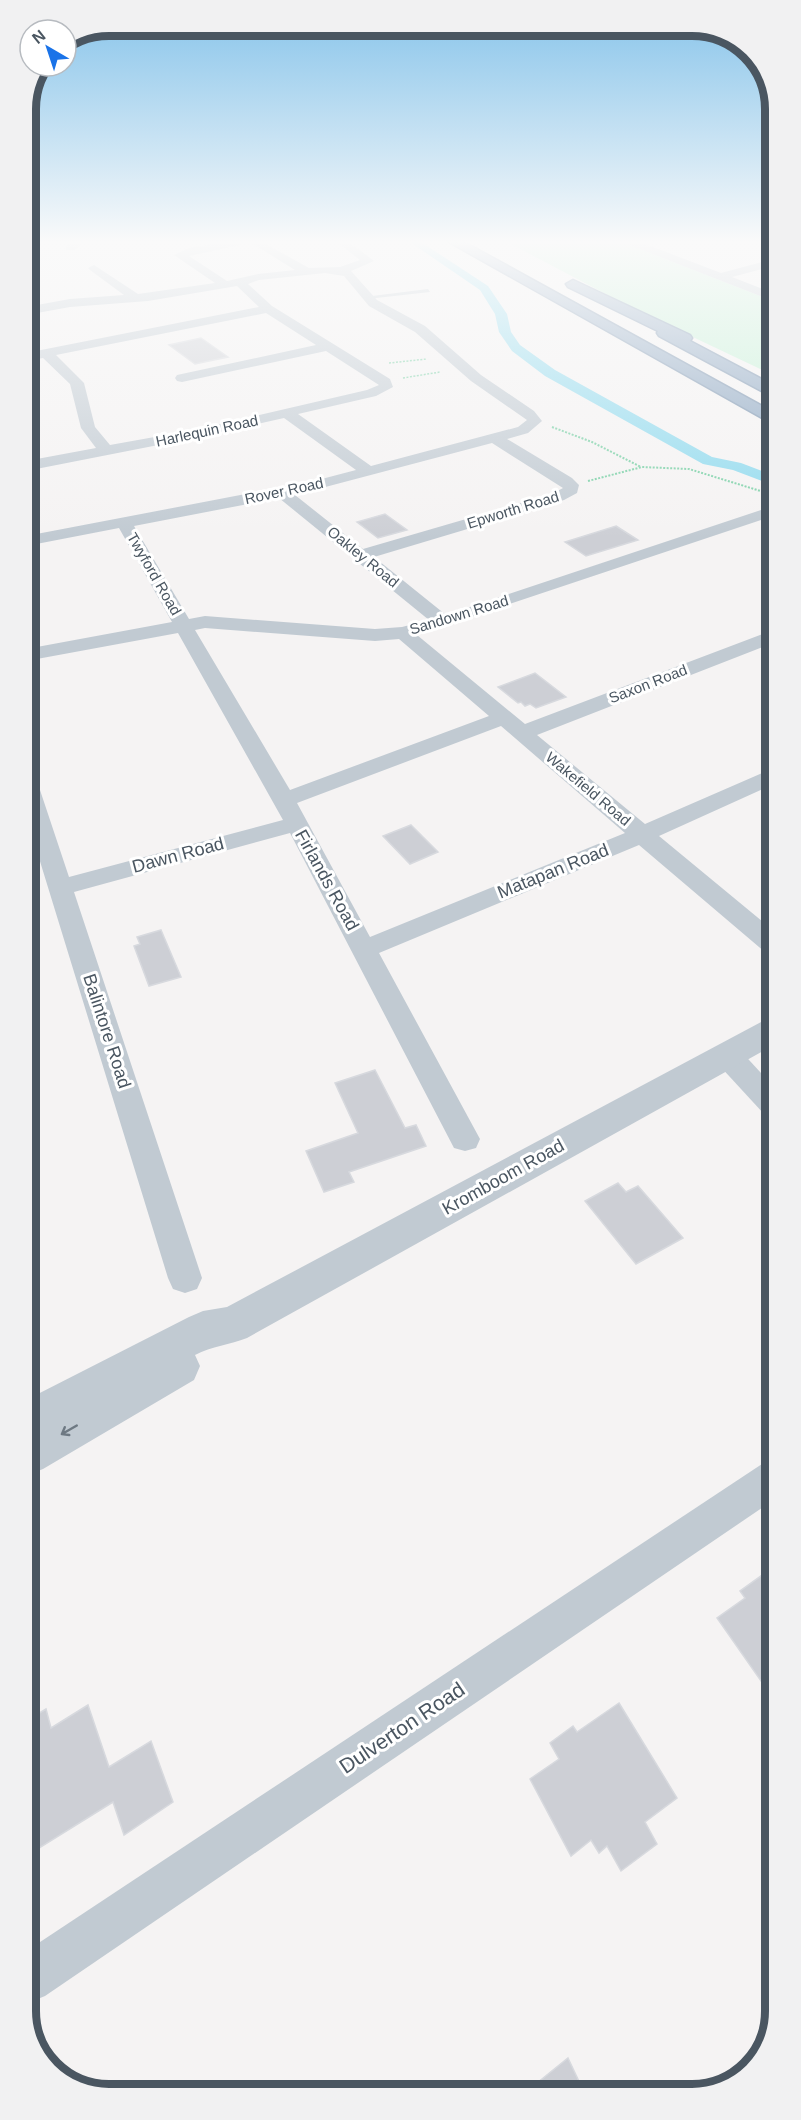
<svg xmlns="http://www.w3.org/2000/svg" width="801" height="2120" viewBox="0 0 801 2120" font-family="Arial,sans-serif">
	<rect width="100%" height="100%" fill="#f5f3f3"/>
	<polygon fill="#c3f1d5" points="507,242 622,242 773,301 773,375 640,312"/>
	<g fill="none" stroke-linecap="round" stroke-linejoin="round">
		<polygon fill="#90daee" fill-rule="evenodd" points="410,242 421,242 488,286 507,314 511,332 520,345 555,370 712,457 741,463 773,475 773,485 733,470 703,464 545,376 512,351 499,332 495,314 480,290"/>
	</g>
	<g fill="#cdcfd5" stroke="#d7d9de" stroke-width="1.5">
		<polygon points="201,338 228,357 195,364 169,345"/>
		<polygon points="385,514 407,530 378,538 357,522"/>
		<polygon points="616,526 638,540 586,556 565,542"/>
		<polygon points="535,673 566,697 536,708 530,704 525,706 521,702 518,703 498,687"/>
		<polygon points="411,825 438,852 410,864 383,836"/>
		<polygon points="161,930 181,977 149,986 134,946 140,944 137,937"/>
		<polygon points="375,1070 405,1128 416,1125 426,1146 349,1172 354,1182 324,1192 306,1151 358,1133 335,1083"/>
		<polygon points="618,1183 626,1192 638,1186 683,1238 636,1264 585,1201"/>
		<polygon points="765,1573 775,1586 775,1701 717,1618 745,1598 740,1591"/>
		<polygon points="619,1703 677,1798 645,1822 657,1844 621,1871 607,1846 599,1853 591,1840 571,1856 530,1779 559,1759 550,1743 573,1726 577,1732"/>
		<polygon points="88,1705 109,1767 151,1741 173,1802 124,1835 113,1802 28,1855 28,1720 46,1709 51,1728"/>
		<polygon points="568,2058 584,2092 526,2092"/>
	</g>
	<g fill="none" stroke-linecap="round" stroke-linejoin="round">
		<defs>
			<g id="motorway">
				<polygon points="449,242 464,242 773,412 773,424"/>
				<polygon points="573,280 690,335 692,338 690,341 773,385 773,397 659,336 657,333 658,331 568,287 566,284"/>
			</g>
		</defs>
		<use href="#motorway" stroke="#7690ad" stroke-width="3"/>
		<g stroke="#7ad0a6" stroke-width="1.5" stroke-dasharray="2 1.5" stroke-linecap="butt">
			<polyline points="389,363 427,359"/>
			<polyline points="403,378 440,372"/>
		</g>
		<g stroke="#7ad0a6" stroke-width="2" stroke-dasharray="2 1.5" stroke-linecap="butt">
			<polyline points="552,427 592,442 641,467"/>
			<polyline points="588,481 642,467 689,469 767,493"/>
		</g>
		<polygon fill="#c1cad2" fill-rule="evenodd" points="428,289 430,292 367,299 364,297"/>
		<g fill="#c1cad2" fill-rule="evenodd">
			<polygon points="73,242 86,242 74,250 66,250 66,246"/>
			<path d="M223,242h22l-5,3 -51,11 38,25 31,-7 37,-4 -45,-28h12l47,26 31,-1 20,-7 -23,-18h12l25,19 -23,10 26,29 48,26 56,49 53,36 8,10 -14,12 -21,6 65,39 7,7 -2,8 -13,7 -190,57 72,58 327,-109v10l-356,119 108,89 248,-94v13l-236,92 108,89 129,-56v16l-115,52 115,95v23l-9,-2 -126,-107 -260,108 101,186 -4,9 -11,3 -11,-3 -164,-315 -216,59 128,386 -5,11 -12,4 -12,-4 -5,-11 -141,-459v-42l8,2 3,5 31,93 214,-57 -105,-187 -152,28v-12l146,-27 -53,-94 -93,18v-10l288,-55 42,-11 -72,-52 -85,19 -173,34v-10l70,-13 -15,-20 -11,-44 -27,-26 -17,3v-8l233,-46 -22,-21 -89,15 -78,6 -44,8v-8l44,-8 54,-4 -34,-25 -2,-2 6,-3 44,29 77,-11 -41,-28 15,-7zM325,273l19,3 25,30 46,26 56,49 56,39 -9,7 -147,39 -73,-52 78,-18 17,-9 -3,-8 -118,-73 -24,-22 11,-4zM266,313l50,32 -139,30 -2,3 2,3 5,1 144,-31 53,34 -12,5 -168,39 -89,16 -15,-18 -11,-44 -28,-28zM492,443l71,45 -11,6 -189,55 -68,-54zM279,498l150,122 -27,7 -27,2 -170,-13 -16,3 -55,-93zM205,628l170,13 24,-2 90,77 -199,74 -95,-160zM501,726l124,107 -255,104 -73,-134z"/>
			<polygon points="626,242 640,242 721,273 773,259 773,266 732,277 773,293 773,301 627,244"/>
			<polygon points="728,1045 738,1048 774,1087 774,1118 764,1114 718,1064 714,1056 718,1048"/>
			<polygon points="775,1458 775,1499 45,1996 28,2003 28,1950 762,1464"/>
		</g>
		<path fill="#c1cad2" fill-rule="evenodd" d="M774,1018v27l-527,293c-17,7 -35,8 -52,17l5,11 -6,14 -151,89 -15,6v-76l161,-82 14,-6 24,-4 536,-286z"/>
		<use href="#motorway" fill="#8ba5c1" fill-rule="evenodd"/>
	</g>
	<defs><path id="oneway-shaft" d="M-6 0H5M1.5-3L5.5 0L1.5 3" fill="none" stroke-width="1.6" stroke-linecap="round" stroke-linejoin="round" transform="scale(1.5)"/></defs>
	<use stroke="#6e7983" href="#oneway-shaft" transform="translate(69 1430) rotate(150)"/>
	<linearGradient id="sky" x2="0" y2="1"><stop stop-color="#85c3ea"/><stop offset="0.45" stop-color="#fafafa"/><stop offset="1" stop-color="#fafafa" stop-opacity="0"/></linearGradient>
	<rect width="801" height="538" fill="url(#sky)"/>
	<g text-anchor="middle" stroke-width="6" stroke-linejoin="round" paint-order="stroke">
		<g font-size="15" fill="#4a5661" stroke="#fff">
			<text transform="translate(207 431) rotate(-12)" y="5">Harlequin Road</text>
			<text transform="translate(284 491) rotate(-12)" y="5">Rover Road</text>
			<text transform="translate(513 510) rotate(-17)" y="5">Epworth Road</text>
			<text transform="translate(363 557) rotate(39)" y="5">Oakley Road</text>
			<text transform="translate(154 574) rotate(60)" y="5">Twyford Road</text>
			<text transform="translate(459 615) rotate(-17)" y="5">Sandown Road</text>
			<text transform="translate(648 684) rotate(-21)" y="5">Saxon Road</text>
			<text transform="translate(588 789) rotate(40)" y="5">Wakefield Road</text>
		</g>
		<g font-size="18" fill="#4a5661" stroke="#fff">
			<text transform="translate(178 855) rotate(-15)" y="6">Dawn Road</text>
			<text transform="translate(553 871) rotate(-22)" y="6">Matapan Road</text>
			<text transform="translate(327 880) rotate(61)" y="6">Firlands Road</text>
			<text transform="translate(107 1031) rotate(72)" y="6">Balintore Road</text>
			<text transform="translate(503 1177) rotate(-29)" y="6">Kromboom Road</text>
		</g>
		<g font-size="21" fill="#4a5661" stroke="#fff">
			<text transform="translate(402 1728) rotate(-34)" y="7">Dulverton Road</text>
		</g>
	</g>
	<path d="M0 0H801V2120H0ZM109 36H692A73 73 0 0 1 765 109V2011A73 73 0 0 1 692 2084H109A73 73 0 0 1 36 2011V109A73 73 0 0 1 109 36Z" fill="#f1f1f2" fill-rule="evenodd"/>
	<path fill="none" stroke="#4a5661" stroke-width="8" d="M109 36H692A73 73 0 0 1 765 109V2011A73 73 0 0 1 692 2084H109A73 73 0 0 1 36 2011V109A73 73 0 0 1 109 36Z"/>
	<g transform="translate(48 48) rotate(321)"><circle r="28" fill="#ffffff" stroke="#b7bbc0" stroke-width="1.5"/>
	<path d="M0-4.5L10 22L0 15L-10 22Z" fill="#1a73e8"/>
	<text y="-9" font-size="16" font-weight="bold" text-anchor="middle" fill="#4a5661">N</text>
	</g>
</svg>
